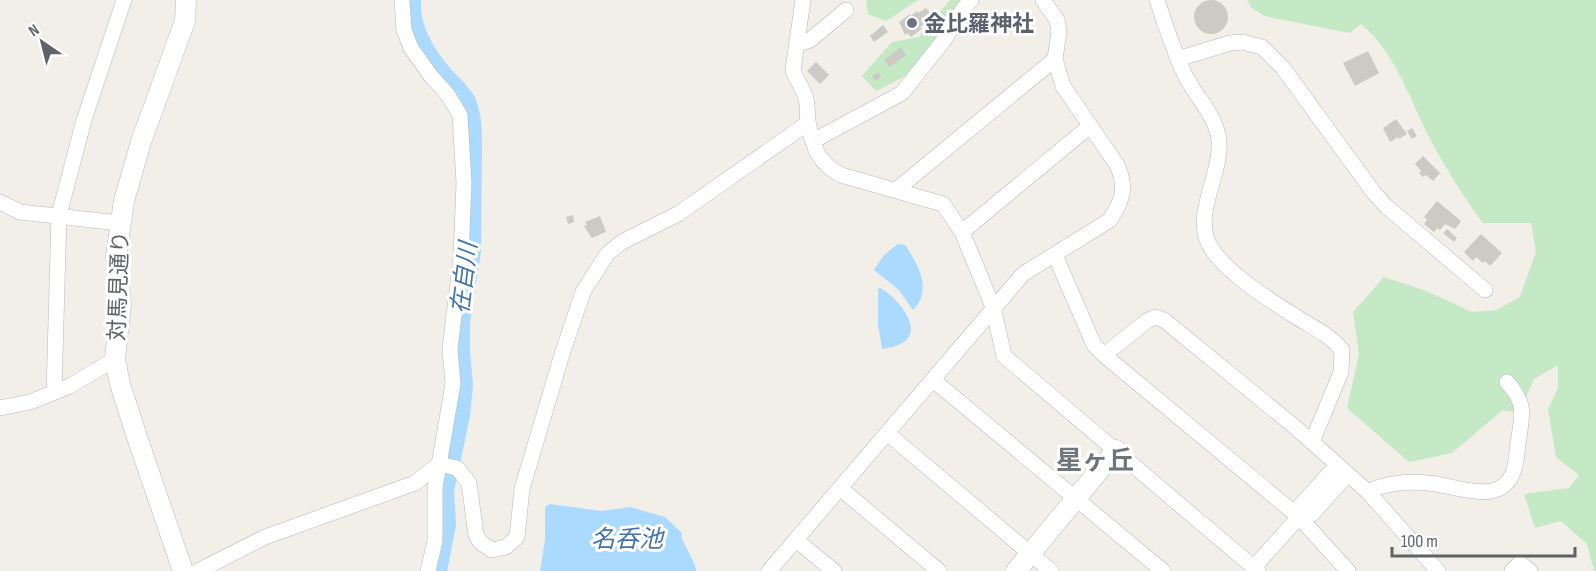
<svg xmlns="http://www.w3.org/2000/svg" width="1596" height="571" viewBox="0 0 1596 571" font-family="'Sofia Sans Condensed','Noto Sans JP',sans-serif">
	<rect width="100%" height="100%" fill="#f1efe8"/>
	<g fill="#c5e8c5">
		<polygon points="866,0 918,0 886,21 868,14"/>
		<polygon points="950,0 961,0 943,32 909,74 876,91 862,76 892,42 919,37"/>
		<path d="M1247,0h349v571h-2l-7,-27 -26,-23 -26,7 -11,-34 45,-6 10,-13 -23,-18 -8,-48 10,-21v-23l-24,14 -15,34 -16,-3 -51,43 -43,9 -62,-54 12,-54 -6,-42 31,-35 40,13 48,22 24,-2 24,-13 16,-45 -5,-29h-48c-20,-27 -38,-56 -54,-86 -20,-39 -33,-84 -68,-113l-11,9 -86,-17 -13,-9z"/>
	</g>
	<g fill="#aadaff">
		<path d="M898,244l7,1c13,19 28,45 8,65l-14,-20 -25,-20 10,-15z"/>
		<path d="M880,288c13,6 40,35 28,50 -5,7 -18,10 -26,11l-4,-25v-35z"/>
		<polygon points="550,504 602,511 630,507 665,517 682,533 681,537 695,565 696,571 540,571 545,540 545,507"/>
	</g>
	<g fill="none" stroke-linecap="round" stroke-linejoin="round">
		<path stroke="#aadaff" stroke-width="22" d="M410,0c-2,28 15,56 33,77 7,7 17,16 22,25 5,11 5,21 6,33l-1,116 -11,71v30l3,33 -3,30 -16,76 2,33 -9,47"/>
	</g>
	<g fill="#cccac5">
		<circle cx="1211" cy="17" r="17"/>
		<polygon points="926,8 932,15 924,21 926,23 920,27 922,29 911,37 907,33 905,35 899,22 910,14 911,16 917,11 918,13"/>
		<polygon points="883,25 888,32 874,42 870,36"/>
		<polygon points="901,47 906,55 890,67 884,60"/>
		<polygon points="1368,51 1379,73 1355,86 1343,63"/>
		<polygon points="816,62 829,75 820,84 807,71"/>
		<polygon points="878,72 881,77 875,81 872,76"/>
		<polygon points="1396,119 1407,134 1399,139 1398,137 1390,142 1383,128"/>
		<polygon points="1412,128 1417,136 1412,139 1407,131"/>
		<polygon points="1423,156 1440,173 1433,181 1426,175 1423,177 1419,173 1421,171 1415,164"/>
		<polygon points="1437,201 1461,221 1455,229 1445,224 1440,230 1437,228 1434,232 1424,224 1427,220 1424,217"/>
		<polygon points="573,215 574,222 568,224 566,217"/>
		<polygon points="600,216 606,232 592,238 584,226 587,225 585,222"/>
		<polygon points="1447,229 1457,238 1454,242 1443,233"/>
		<polygon points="1481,234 1502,253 1490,266 1485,261 1483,263 1476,257 1473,261 1464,252"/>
	</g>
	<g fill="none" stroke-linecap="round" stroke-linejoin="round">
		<defs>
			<g id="street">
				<polyline points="402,0 404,30 411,48 431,76 448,95 460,115 464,183 461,258 450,349 453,384 435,488 435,541 428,571"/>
				<path d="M803,0l-10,70c3,10 11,19 13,29 2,8 1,16 2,23 5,25 10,41 33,53l102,29 19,28 31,75 11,49 254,215"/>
				<path d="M1157,0c8,24 16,49 27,73 10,22 33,43 35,68 3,35 -30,78 -6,110 19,26 58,50 85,67 16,10 32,17 44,32l-1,22 -29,70"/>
				<polyline points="797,44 810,40 846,10"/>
				<polyline points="1178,59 1230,43 1242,42 1262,47 1283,68 1374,193 1387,207 1485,290"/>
				<polyline points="813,141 902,93 944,40 963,9 971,0"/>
				<polyline points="896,190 1055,59"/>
				<polyline points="0,202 20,212 119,223"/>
				<polyline points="962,232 1090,126"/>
				<polyline points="1055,255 1094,345 1104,355 1299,517 1348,571"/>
				<polyline points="1104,355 1147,321 1155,317 1164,320 1295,427 1368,492 1438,571"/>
				<polyline points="933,380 1163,571"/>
				<polyline points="54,392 59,215 84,120 124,0"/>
				<polyline points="0,408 30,402 70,386 115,359"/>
				<polyline points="887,433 1051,571"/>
				<polyline points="439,464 457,468 469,483 476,535 480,542 492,550 506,547 517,537 522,489 563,351 583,292 607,254 622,242 678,214 808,123"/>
				<polyline points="840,488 939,571"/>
				<path d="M1368,492c17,-9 40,-11 59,-9 27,1 74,26 87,-13 3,-10 3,-22 5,-33 4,-25 6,-35 -12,-55"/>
				<polyline points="1299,517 1300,506 1337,465"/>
				<polyline points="796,540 834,571"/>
				<polyline points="1254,567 1299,517 1312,514 1347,475"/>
				<polyline points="198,571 265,537 415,483 439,464"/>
				<path d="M769,571l254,-297 87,-54c13,-20 17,-33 7,-55l-54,-79 -8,-27 4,-27 -2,-12 -14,-20"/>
				<polyline points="1512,571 1520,563 1530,571"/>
			</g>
			<g id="secondary">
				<polyline points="183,571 137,437 120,384 115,359 121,304 116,256 124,201 141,142 185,21 186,0"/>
				<polyline points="1016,571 1116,450"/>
			</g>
		</defs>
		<use href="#street" stroke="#b5b8bc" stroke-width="16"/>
		<use href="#secondary" stroke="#b6babf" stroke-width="21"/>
		<use href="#street" stroke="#fff" stroke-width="15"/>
		<use href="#secondary" stroke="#fff" stroke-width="20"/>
	</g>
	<circle fill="#6b7280" stroke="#fff" stroke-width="2" cx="912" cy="23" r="6"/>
	<g text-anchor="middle" stroke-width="6" stroke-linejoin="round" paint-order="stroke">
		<g font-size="22" font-weight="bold" fill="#5b616d" stroke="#fff" text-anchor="start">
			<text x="924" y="31">金比羅神社</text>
		</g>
		<g font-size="22" fill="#5f6368" stroke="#fff">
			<text transform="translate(118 286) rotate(-88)" y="8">対馬見通り</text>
		</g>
		<g font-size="24" font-style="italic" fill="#4174aa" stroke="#fff">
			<text transform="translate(464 278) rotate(-83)" y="8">在自川</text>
			<text x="627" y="547">名呑池</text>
		</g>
		<g font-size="26" font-weight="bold" fill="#70757a" stroke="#fff">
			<text x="1095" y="469">星ヶ丘</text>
		</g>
	</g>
	<g transform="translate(42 42) rotate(325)" stroke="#ffffff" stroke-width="4.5" paint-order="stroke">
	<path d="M0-4.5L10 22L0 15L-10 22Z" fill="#5f6368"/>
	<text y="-9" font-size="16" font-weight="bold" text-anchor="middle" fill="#5f6368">N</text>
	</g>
	<path d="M1392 547v9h183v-9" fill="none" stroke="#5f6368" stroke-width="3"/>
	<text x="1401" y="547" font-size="18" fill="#5f6368" stroke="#ffffff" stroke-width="4.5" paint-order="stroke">100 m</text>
</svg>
